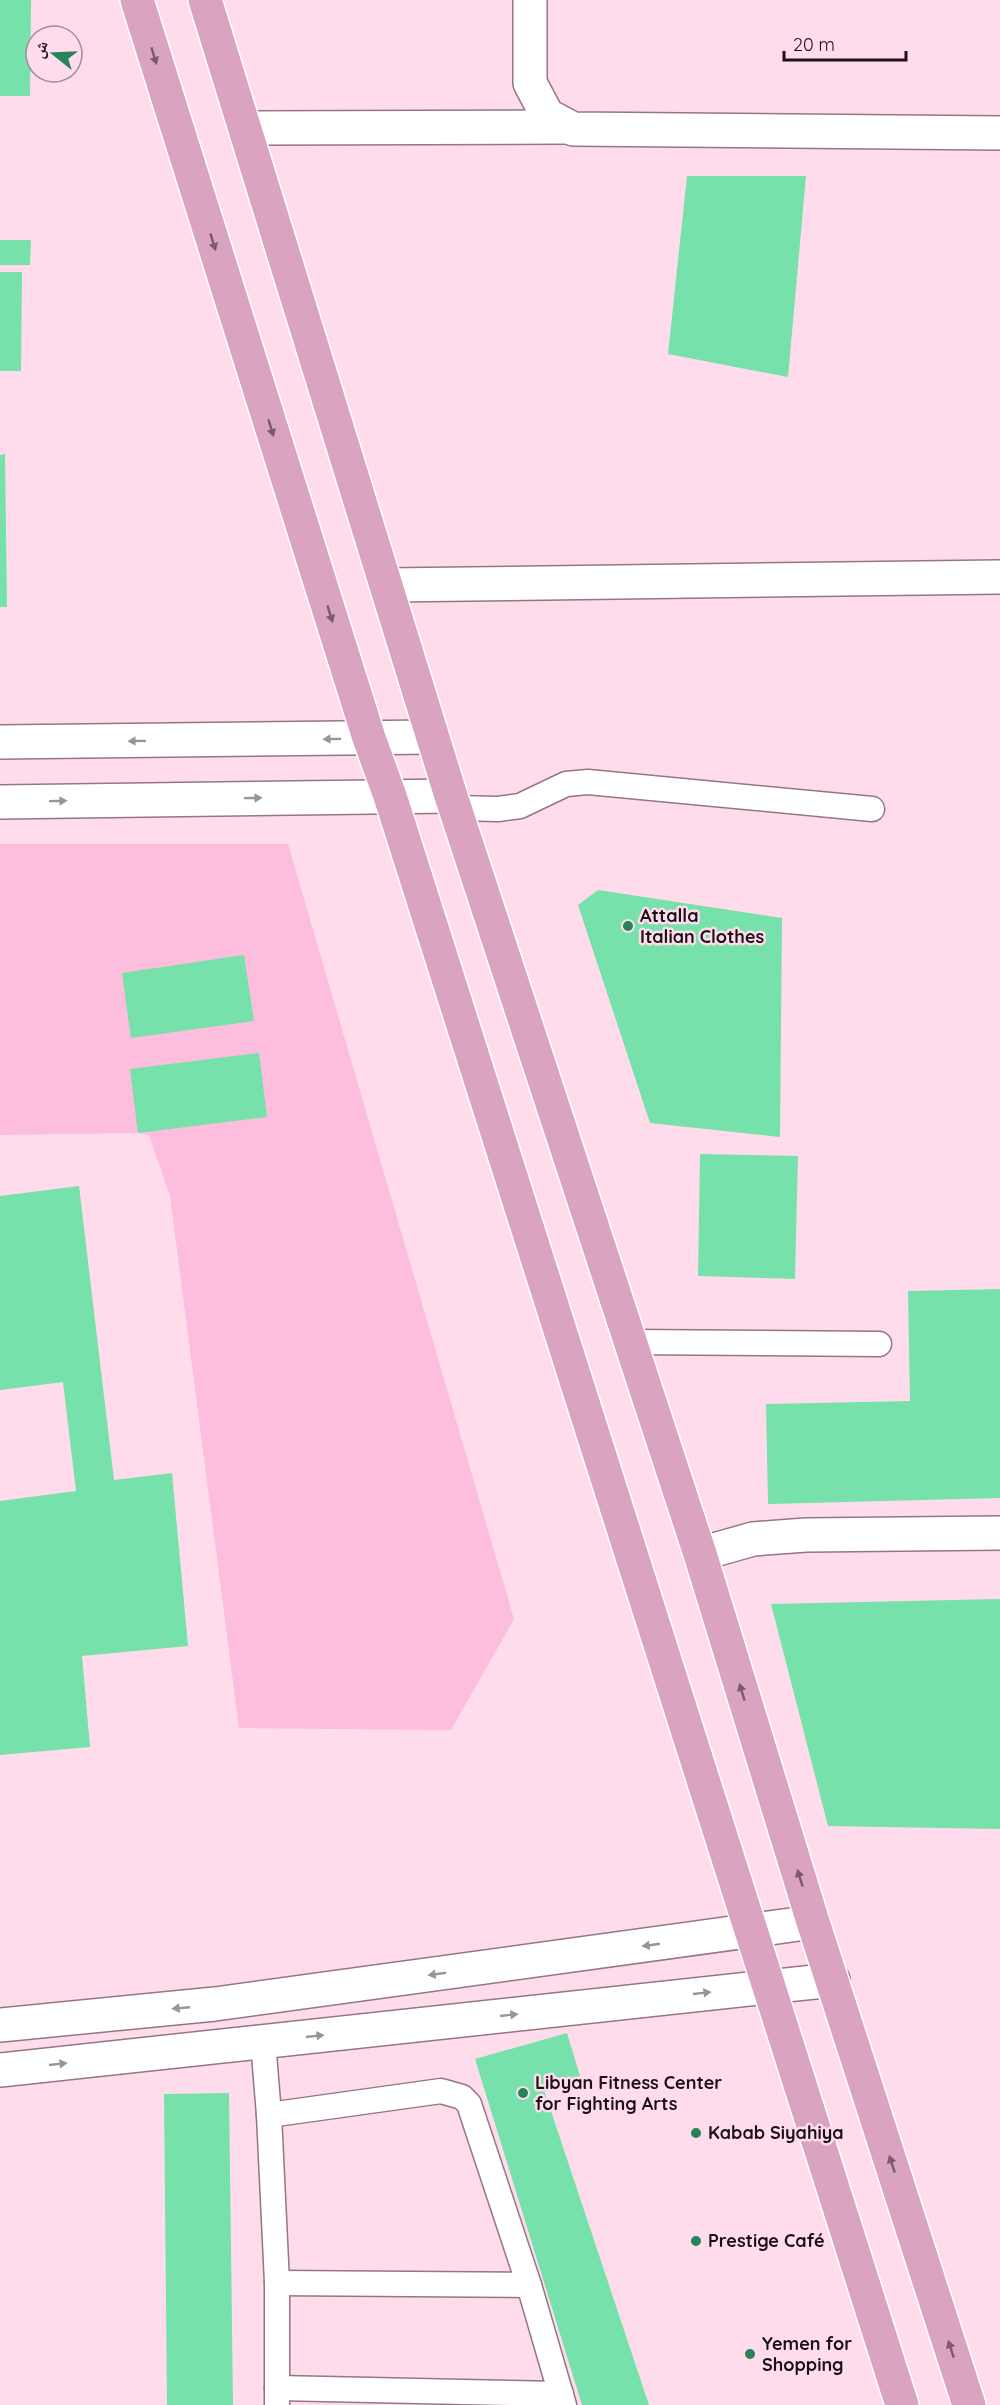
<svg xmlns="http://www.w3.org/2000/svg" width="1000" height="2405" viewBox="0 0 1000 2405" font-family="Quicksand,'Noto Naskh Arabic',sans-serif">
	<rect width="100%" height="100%" fill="#fedcec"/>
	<polygon fill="#fcbedc" points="0,844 288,844 514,1619 451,1730 239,1728 170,1196 149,1135 138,1133 0,1135"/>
	<g fill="#76e1ab">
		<polygon points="0,0 31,0 30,96 0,96"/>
		<polygon points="687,176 806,176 788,377 668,354"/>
		<polygon points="0,240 31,240 30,265 0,265"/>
		<polygon points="0,272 22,272 21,371 0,371"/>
		<polygon points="5,454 7,607 0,607 0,455"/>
		<polygon points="598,890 782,918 780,1137 650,1123 578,905"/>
		<polygon points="244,955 254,1021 131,1038 122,973"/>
		<polygon points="259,1053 267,1117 138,1133 130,1069"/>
		<polygon points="700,1154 798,1156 795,1279 698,1276"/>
		<polygon points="79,1186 114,1480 172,1473 188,1646 82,1656 90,1747 0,1755 0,1501 76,1491 63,1382 0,1390 0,1196"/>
		<polygon points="1000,1289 1000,1498 768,1504 766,1404 910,1401 908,1291"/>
		<polygon points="1000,1599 1000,1829 828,1826 771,1604"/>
		<polygon points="567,2033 580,2076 544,2090 649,2405 582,2405 475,2059"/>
		<polygon points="229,2093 233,2405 167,2405 164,2094"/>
	</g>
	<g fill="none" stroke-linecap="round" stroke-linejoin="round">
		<defs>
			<g id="lane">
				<polyline points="455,808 498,809 520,806 566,784 588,782 872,809"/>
				<polyline points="630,1342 879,1344"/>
				<polyline points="263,2042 269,2115 441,2091 462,2097 469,2104 529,2285 564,2405"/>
				<polyline points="269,2115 277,2283 277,2405"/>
				<polyline points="277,2283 529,2285"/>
				<polyline points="277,2388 561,2394"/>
			</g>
			<g id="street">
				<polyline points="530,0 530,83 547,115 573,129 1000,133"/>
				<polyline points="245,128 568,127"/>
				<polyline points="387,585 1000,577"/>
				<polyline points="700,1554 753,1539 806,1535 1000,1533"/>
				<polyline points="0,2025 215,2004 813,1922"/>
				<polyline points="0,2070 833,1980"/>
			</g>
			<g id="secondary">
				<polyline points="0,742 432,737"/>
				<polyline points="0,802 451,796"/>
			</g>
			<g id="primary">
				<polyline points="137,0 369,738 390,796 902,2405"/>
				<polyline points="205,0 451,796 700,1554 813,1922 969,2405"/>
			</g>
		</defs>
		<use href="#lane" stroke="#947684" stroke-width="27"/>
		<use href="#street" stroke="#947684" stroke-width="36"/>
		<use href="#secondary" stroke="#947684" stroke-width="36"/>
		<use href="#primary" stroke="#fff" stroke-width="36"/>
		<use href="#lane" stroke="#fff" stroke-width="24"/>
		<use href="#street" stroke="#fff" stroke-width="33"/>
		<use href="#secondary" stroke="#fff" stroke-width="33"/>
		<use href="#primary" stroke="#daa3c0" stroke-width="33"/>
	</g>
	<defs><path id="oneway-solid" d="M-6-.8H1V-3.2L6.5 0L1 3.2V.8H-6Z" transform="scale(1.5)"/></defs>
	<g fill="#7b5a6b">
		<use href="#oneway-solid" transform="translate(154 56) rotate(73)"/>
		<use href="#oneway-solid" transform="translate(213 242) rotate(73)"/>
		<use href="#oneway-solid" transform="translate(271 428) rotate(73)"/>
		<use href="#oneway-solid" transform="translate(330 614) rotate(73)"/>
		<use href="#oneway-solid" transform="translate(742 1692) rotate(-107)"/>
		<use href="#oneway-solid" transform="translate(800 1878) rotate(-107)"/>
		<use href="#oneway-solid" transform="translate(892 2164) rotate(-108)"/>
		<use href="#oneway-solid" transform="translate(951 2349) rotate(-108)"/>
	</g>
	<g fill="#999496">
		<use href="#oneway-solid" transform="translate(332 739) rotate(179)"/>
		<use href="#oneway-solid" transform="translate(137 741) rotate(179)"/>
		<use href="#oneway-solid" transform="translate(253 798) rotate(-1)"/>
		<use href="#oneway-solid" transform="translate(58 801) rotate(-1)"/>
		<use href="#oneway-solid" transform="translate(651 1945) rotate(172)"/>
		<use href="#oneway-solid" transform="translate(437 1974) rotate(172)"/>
		<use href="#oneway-solid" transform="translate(702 1993) rotate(-6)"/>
		<use href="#oneway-solid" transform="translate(181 2008) rotate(175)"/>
		<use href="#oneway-solid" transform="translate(509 2015) rotate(-6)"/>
		<use href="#oneway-solid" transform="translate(315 2036) rotate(-6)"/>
		<use href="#oneway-solid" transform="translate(58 2064) rotate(-6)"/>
	</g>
	<g fill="#26835a" stroke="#fedcec" stroke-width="2">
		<circle cx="628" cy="926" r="6"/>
		<circle cx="523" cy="2093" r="6"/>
		<circle cx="696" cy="2133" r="6"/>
		<circle cx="696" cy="2241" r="6"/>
		<circle cx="750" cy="2354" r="6"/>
	</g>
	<g text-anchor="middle" stroke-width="5" stroke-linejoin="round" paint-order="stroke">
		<g font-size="18" font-weight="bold" fill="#1c1116" stroke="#fedcec" text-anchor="start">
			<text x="640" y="922">Attalla<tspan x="640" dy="21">Italian Clothes</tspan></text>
			<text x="535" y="2089">Libyan Fitness Center<tspan x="535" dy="21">for Fighting Arts</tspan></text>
			<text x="708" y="2139">Kabab Siyahiya</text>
			<text x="708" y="2247">Prestige Café</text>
			<text x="762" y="2350">Yemen for<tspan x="762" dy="21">Shopping</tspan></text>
		</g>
	</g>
	<g transform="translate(54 54) rotate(288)"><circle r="28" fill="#fedcec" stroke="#a48b96" stroke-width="1.5"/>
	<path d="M0-4.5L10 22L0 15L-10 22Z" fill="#26835a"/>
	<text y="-9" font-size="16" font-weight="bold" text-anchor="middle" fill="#1c1116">ش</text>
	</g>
	<path d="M784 51v9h122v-9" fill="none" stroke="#1c1116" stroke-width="3"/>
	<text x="793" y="51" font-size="18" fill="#1c1116" stroke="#fedcec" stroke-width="4.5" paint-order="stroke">20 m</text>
</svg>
